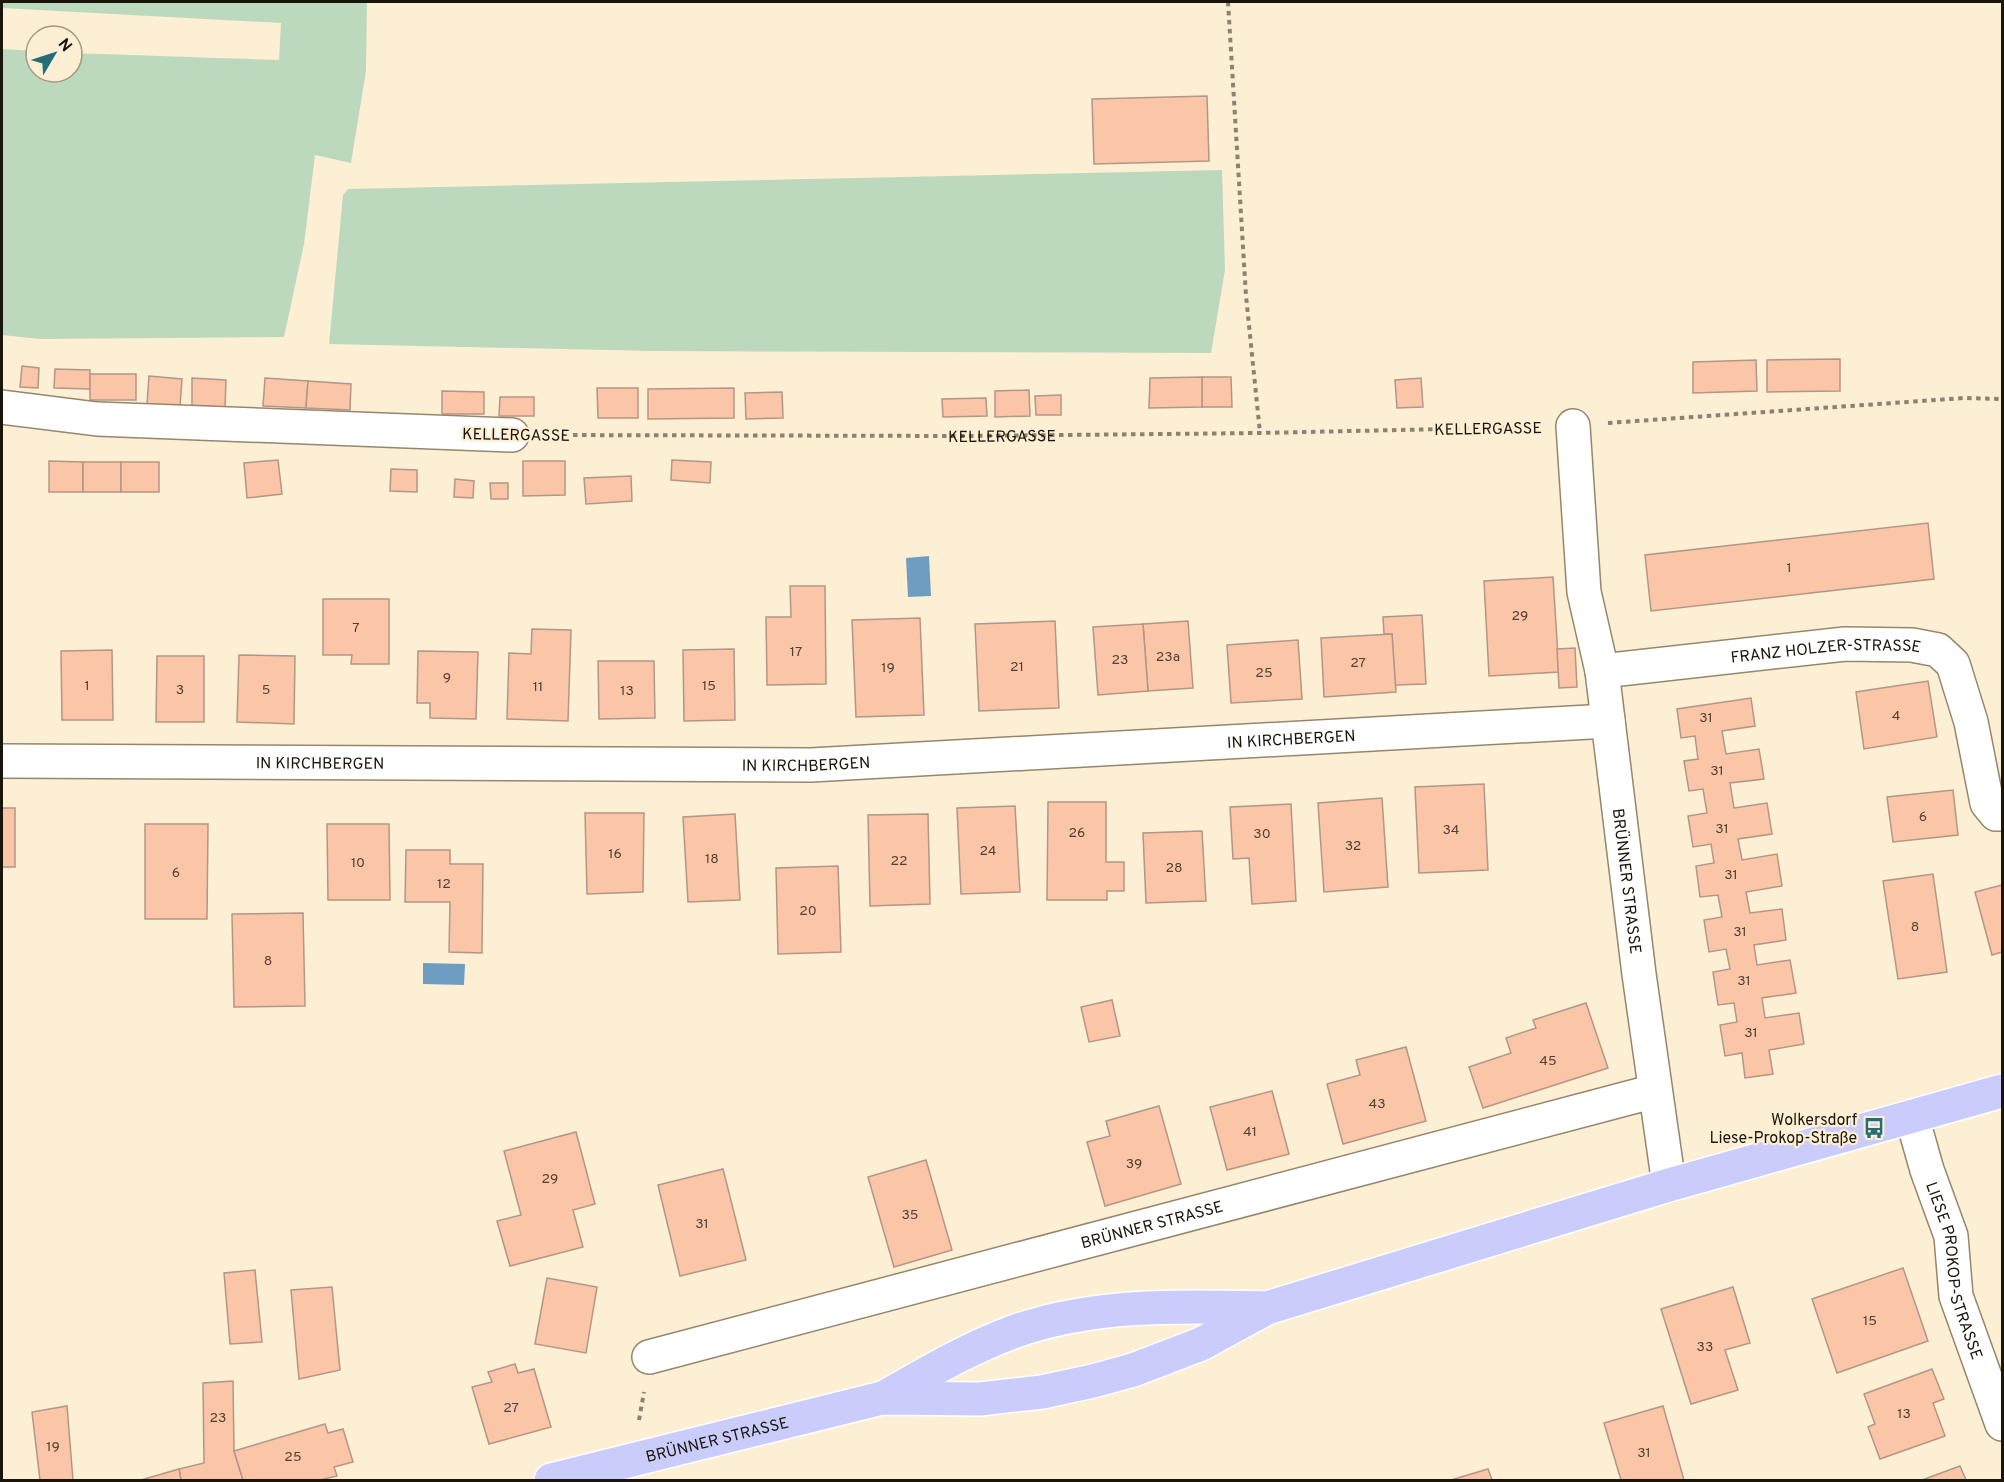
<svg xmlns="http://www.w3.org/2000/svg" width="2004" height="1482" viewBox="0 0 2004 1482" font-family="Overpass,sans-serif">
	<rect width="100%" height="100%" fill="#fdefd3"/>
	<g fill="#bcd9be">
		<polygon points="2,2 367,2 366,71 351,163 315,155 304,244 284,337 40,339 2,335 2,49 36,51 36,72 72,72 72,53 279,60 281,23 2,8"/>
		<polygon points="1222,170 1225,270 1211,353 653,351 329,344 343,195 348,189"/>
	</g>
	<g fill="#6f9dc2">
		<polygon points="929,556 931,596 908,597 906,558"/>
		<polygon points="423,963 465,964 464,985 423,984"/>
	</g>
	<g fill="#fbc5a7" stroke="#b29687" stroke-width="1.5">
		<polygon points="1207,96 1209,161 1094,164 1092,99"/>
		<polygon points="1840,359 1840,391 1767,392 1767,360"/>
		<polygon points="1756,360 1757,391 1693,393 1693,362"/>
		<polygon points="22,366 39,368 38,388 20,387"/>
		<polygon points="55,369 90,370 90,389 54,388"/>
		<rect x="90" y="374" width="46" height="26"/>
		<polygon points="149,376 182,379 180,406 147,404"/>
		<polygon points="1202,377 1231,377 1232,407 1202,407"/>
		<polygon points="1202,377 1202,407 1149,408 1150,378"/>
		<polygon points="192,378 226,380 225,407 192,406"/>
		<polygon points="265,378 308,381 306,408 263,406"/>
		<polygon points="1421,378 1423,407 1397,408 1395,380"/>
		<polygon points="308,381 351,384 350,410 306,408"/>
		<polygon points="597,388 638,388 638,418 598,418"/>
		<polygon points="734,388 734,418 648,419 648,389"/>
		<polygon points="1029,390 1030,416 995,417 995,391"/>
		<polygon points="442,391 484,392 484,414 442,414"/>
		<polygon points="782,392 783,418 746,419 745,393"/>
		<polygon points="1061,395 1061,415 1036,415 1035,396"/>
		<polygon points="500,397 534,397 534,416 499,416"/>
		<polygon points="986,398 987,416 943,417 942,399"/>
		<polygon points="278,460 282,494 247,498 244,463"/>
		<polygon points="672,460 711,462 710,483 671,480"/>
		<polygon points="49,461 83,462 83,492 49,492"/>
		<polygon points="523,461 565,461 565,495 523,496"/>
		<rect x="83" y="462" width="38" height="30"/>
		<rect x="121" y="462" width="38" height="30"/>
		<polygon points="391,469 417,470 417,492 390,491"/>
		<polygon points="631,476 632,501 586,504 584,478"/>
		<polygon points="455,479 474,481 473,498 454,497"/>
		<polygon points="490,483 508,483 508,499 491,499"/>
		<polygon points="1928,523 1934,579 1651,611 1645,555"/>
		<polygon points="1553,577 1559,672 1489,676 1484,581"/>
		<polygon points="790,586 825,586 826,684 767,685 766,617 791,617"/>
		<polygon points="323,599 389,599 389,664 351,664 352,655 323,655"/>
		<polygon points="1422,615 1426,684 1395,685 1392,634 1384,634 1383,617"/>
		<polygon points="920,618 924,715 856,717 852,620"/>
		<polygon points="1055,621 1059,708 979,711 975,624"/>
		<polygon points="1188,621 1193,688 1148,691 1143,624"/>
		<polygon points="1143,624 1148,691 1098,695 1093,627"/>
		<polygon points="532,629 571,630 568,721 507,719 509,653 531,654"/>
		<polygon points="1392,634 1396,692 1324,697 1321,638"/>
		<polygon points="1298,640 1302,699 1231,703 1227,645"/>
		<polygon points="1575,648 1577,687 1559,688 1557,649"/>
		<polygon points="734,649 735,720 684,721 683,650"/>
		<polygon points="112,650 113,720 62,720 61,651"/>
		<polygon points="418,651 478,652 476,719 430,718 430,703 417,703"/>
		<polygon points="239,655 295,656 294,724 237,722"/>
		<polygon points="157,656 204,656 204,722 156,722"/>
		<polygon points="598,661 654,661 655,718 599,719"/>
		<polygon points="1928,681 1937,737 1864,749 1856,692"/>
		<polygon points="1751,698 1755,726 1722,731 1726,754 1759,749 1764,779 1730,783 1734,808 1767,803 1772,834 1738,839 1742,860 1777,854 1782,886 1746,892 1750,913 1782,909 1786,940 1754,945 1757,965 1790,960 1796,993 1762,998 1765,1018 1799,1013 1804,1044 1769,1050 1773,1074 1745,1078 1742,1053 1725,1056 1720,1025 1737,1022 1734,1003 1718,1005 1713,972 1730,969 1726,949 1709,952 1704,920 1722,917 1718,895 1700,897 1696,866 1714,863 1711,844 1693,847 1688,816 1707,813 1703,789 1689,791 1684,761 1698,759 1695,736 1681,738 1677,709"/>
		<polygon points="1484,784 1488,870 1419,873 1415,787"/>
		<polygon points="1953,790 1958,835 1893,842 1887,797"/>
		<polygon points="1382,798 1388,887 1324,892 1318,803"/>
		<polygon points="1048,802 1106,802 1106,862 1124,862 1124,891 1107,891 1107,900 1047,900"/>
		<polygon points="1291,804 1296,901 1252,904 1249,858 1233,859 1230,807"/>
		<polygon points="1015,806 1020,892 961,894 957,808"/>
		<rect x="2" y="808" width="13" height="59"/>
		<polygon points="585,813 644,813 643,892 587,894"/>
		<polygon points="735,814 740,900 688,902 683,817"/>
		<polygon points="928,814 930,904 870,906 868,815"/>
		<polygon points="145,824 208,824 207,919 145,919"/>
		<polygon points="327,824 389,824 390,900 328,900"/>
		<polygon points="1202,831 1206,901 1146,903 1143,833"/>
		<polygon points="406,850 450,850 450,864 483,864 482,953 449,952 450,902 405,902"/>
		<polygon points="838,866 841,952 778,954 776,868"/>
		<polygon points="1933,874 1947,972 1898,979 1883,881"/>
		<polygon points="2002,885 2002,952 1992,955 1975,892"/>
		<polygon points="303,913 305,1006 234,1007 232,914"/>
		<polygon points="1112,1000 1120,1036 1089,1042 1081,1007"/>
		<polygon points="1586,1003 1608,1068 1483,1108 1469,1067 1511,1053 1506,1038 1536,1028 1533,1020"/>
		<polygon points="1406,1047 1426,1121 1343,1144 1327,1084 1360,1075 1356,1060"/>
		<polygon points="1272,1091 1289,1154 1227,1170 1210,1107"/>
		<polygon points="1159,1106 1181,1184 1105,1206 1087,1142 1110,1136 1106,1121"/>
		<polygon points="576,1132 595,1204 573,1210 583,1247 510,1266 497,1221 521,1215 504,1151"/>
		<polygon points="926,1160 952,1250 894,1267 868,1177"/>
		<polygon points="723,1169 746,1260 680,1276 658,1185"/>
		<polygon points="1903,1268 1928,1341 1837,1373 1812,1299"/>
		<polygon points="255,1270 262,1342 230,1344 224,1273"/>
		<polygon points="547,1278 597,1287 586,1353 535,1344"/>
		<polygon points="332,1287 340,1370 299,1379 291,1290"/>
		<polygon points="1733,1287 1750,1343 1725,1350 1738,1390 1691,1404 1661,1309"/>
		<polygon points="515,1364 518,1373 534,1369 551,1427 489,1444 472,1387 492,1382 488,1372"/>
		<polygon points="1932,1369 1944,1399 1933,1403 1945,1436 1880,1459 1868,1427 1875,1424 1864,1394"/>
		<polygon points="233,1381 234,1451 243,1480 181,1480 179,1469 204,1463 203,1383"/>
		<polygon points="67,1406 73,1480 40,1480 32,1412"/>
		<polygon points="1663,1406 1684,1480 1621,1480 1604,1423"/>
		<polygon points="325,1424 328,1433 343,1429 353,1462 334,1467 337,1476 320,1480 243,1480 234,1451"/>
		<polygon points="1960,1466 1966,1480 1922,1480"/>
		<polygon points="179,1469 181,1480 141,1480"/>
		<polygon points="1488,1469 1492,1480 1451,1480"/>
	</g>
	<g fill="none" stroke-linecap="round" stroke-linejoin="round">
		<defs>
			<g id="minor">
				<polyline points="2,407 97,419 512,435"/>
				<path id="s2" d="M1573,426l11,166 18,79 37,303 30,211"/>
				<path id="s3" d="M1602,671l243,-27 67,1 26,5 15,14 18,58 16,81 9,11h6"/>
				<path id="s4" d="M2,761l809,4 797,-44"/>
				<path id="s5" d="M1912,1117l15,53 24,66 5,60 46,128"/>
				<path id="s6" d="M649,1357l1006,-266"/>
			</g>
			<g id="major">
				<path d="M883,1398c42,-24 84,-49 130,-66 80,-29 169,-26 253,-24"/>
				<path id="s7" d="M551,1480l331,-82 98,1 62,-7 51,-11 40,-11 68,-26 66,-36 402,-123 333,-94"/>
			</g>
		</defs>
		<use href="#minor" stroke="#94876e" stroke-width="36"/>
		<use href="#major" stroke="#fff" stroke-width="36"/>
		<g stroke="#8c826f" stroke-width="4" stroke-dasharray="4.5 4.5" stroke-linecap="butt">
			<polyline points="1228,2 1246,296 1260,433"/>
			<polyline points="1608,423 1964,398 2002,399"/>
			<path id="s1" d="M546,435l419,1 295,-3 278,-6"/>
			<polyline points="639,1420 644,1392"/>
		</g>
		<use href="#minor" stroke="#fff" stroke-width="33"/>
		<use href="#major" stroke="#cacdfb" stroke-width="33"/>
	</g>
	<defs>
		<symbol id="bus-bare" viewBox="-9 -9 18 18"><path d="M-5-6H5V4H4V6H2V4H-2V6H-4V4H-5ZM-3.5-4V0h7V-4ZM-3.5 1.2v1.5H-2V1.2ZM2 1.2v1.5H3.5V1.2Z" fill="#256e78" stroke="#fdefd3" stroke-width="2.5" paint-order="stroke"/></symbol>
	</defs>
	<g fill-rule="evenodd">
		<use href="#bus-bare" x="1859" y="1113" width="30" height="30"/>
	</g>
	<g text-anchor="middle" stroke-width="4.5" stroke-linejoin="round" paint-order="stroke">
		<g font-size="14" fill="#524132">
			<text x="1789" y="572">1</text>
			<text x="1520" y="620">29</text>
			<text x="356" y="632">7</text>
			<text x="796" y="656">17</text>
			<text x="1168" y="661">23a</text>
			<text x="1120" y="664">23</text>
			<text x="1358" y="667">27</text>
			<text x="1017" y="671">21</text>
			<text x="888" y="672">19</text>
			<text x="1264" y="677">25</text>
			<text x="447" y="682">9</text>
			<text x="87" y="690">1</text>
			<text x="709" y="690">15</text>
			<text x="538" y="691">11</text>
			<text x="180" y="694">3</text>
			<text x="266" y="694">5</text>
			<text x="627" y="695">13</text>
			<text x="1896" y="720">4</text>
			<text x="1706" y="722">31</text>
			<text x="1717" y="775">31</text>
			<text x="1923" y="821">6</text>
			<text x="1722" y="833">31</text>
			<text x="1451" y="834">34</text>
			<text x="1077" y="837">26</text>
			<text x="1262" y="838">30</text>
			<text x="1353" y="850">32</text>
			<text x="988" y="855">24</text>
			<text x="615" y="858">16</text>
			<text x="712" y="863">18</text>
			<text x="899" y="865">22</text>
			<text x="358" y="867">10</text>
			<text x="1174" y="872">28</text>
			<text x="176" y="877">6</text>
			<text x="1731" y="879">31</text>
			<text x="444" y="888">12</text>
			<text x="808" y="915">20</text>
			<text x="1915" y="931">8</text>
			<text x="1740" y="936">31</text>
			<text x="268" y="965">8</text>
			<text x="1744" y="985">31</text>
			<text x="1751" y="1037">31</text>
			<text x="1548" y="1065">45</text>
			<text x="1377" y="1108">43</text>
			<text x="1250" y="1136">41</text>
			<text x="1134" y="1168">39</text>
			<text x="550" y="1183">29</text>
			<text x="910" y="1219">35</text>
			<text x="702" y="1228">31</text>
			<text x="1870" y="1325">15</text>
			<text x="1705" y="1351">33</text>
			<text x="511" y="1412">27</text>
			<text x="1904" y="1418">13</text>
			<text x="218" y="1422">23</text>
			<text x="53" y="1451">19</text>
			<text x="1644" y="1457">31</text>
			<text x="293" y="1461">25</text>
		</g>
		<g font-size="16" fill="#1a150b" stroke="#fdefd3">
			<text transform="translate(1488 428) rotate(-1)" y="6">KELLERGASSE</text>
			<text transform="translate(516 434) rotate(1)" y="6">KELLERGASSE</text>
			<text dy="6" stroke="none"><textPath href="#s1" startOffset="456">KELLERGASSE</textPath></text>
			<text dy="6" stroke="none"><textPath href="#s3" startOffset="225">FRANZ HOLZER-STRASSE</textPath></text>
			<text dy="6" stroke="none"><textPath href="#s4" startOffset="1290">IN KIRCHBERGEN</textPath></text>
			<text dy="6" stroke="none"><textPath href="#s4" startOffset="318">IN KIRCHBERGEN</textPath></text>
			<text dy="6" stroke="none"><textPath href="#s4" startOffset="804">IN KIRCHBERGEN</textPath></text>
			<text dy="6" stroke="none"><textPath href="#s2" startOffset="459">BRÜNNER STRASSE</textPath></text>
			<text dy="6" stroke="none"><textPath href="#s6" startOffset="520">BRÜNNER STRASSE</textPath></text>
			<text dy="6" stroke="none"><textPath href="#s5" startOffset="160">LIESE PROKOP-STRASSE</textPath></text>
			<text dy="6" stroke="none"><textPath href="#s7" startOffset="171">BRÜNNER STRASSE</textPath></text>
		</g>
		<g font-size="16" fill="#1a150b" stroke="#fdefd3" text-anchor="end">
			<text x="1857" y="1125">Wolkersdorf<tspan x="1857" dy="18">Liese-Prokop-Straße</tspan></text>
		</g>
	</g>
	<rect width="2004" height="1482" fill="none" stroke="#1a150b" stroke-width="6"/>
	<g transform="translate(54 54) rotate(51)"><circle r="28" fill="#fdefd3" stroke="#a29883" stroke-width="1.5"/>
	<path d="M0-4.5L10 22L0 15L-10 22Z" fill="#256e78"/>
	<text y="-9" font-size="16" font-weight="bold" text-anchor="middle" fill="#1a150b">N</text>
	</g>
</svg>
